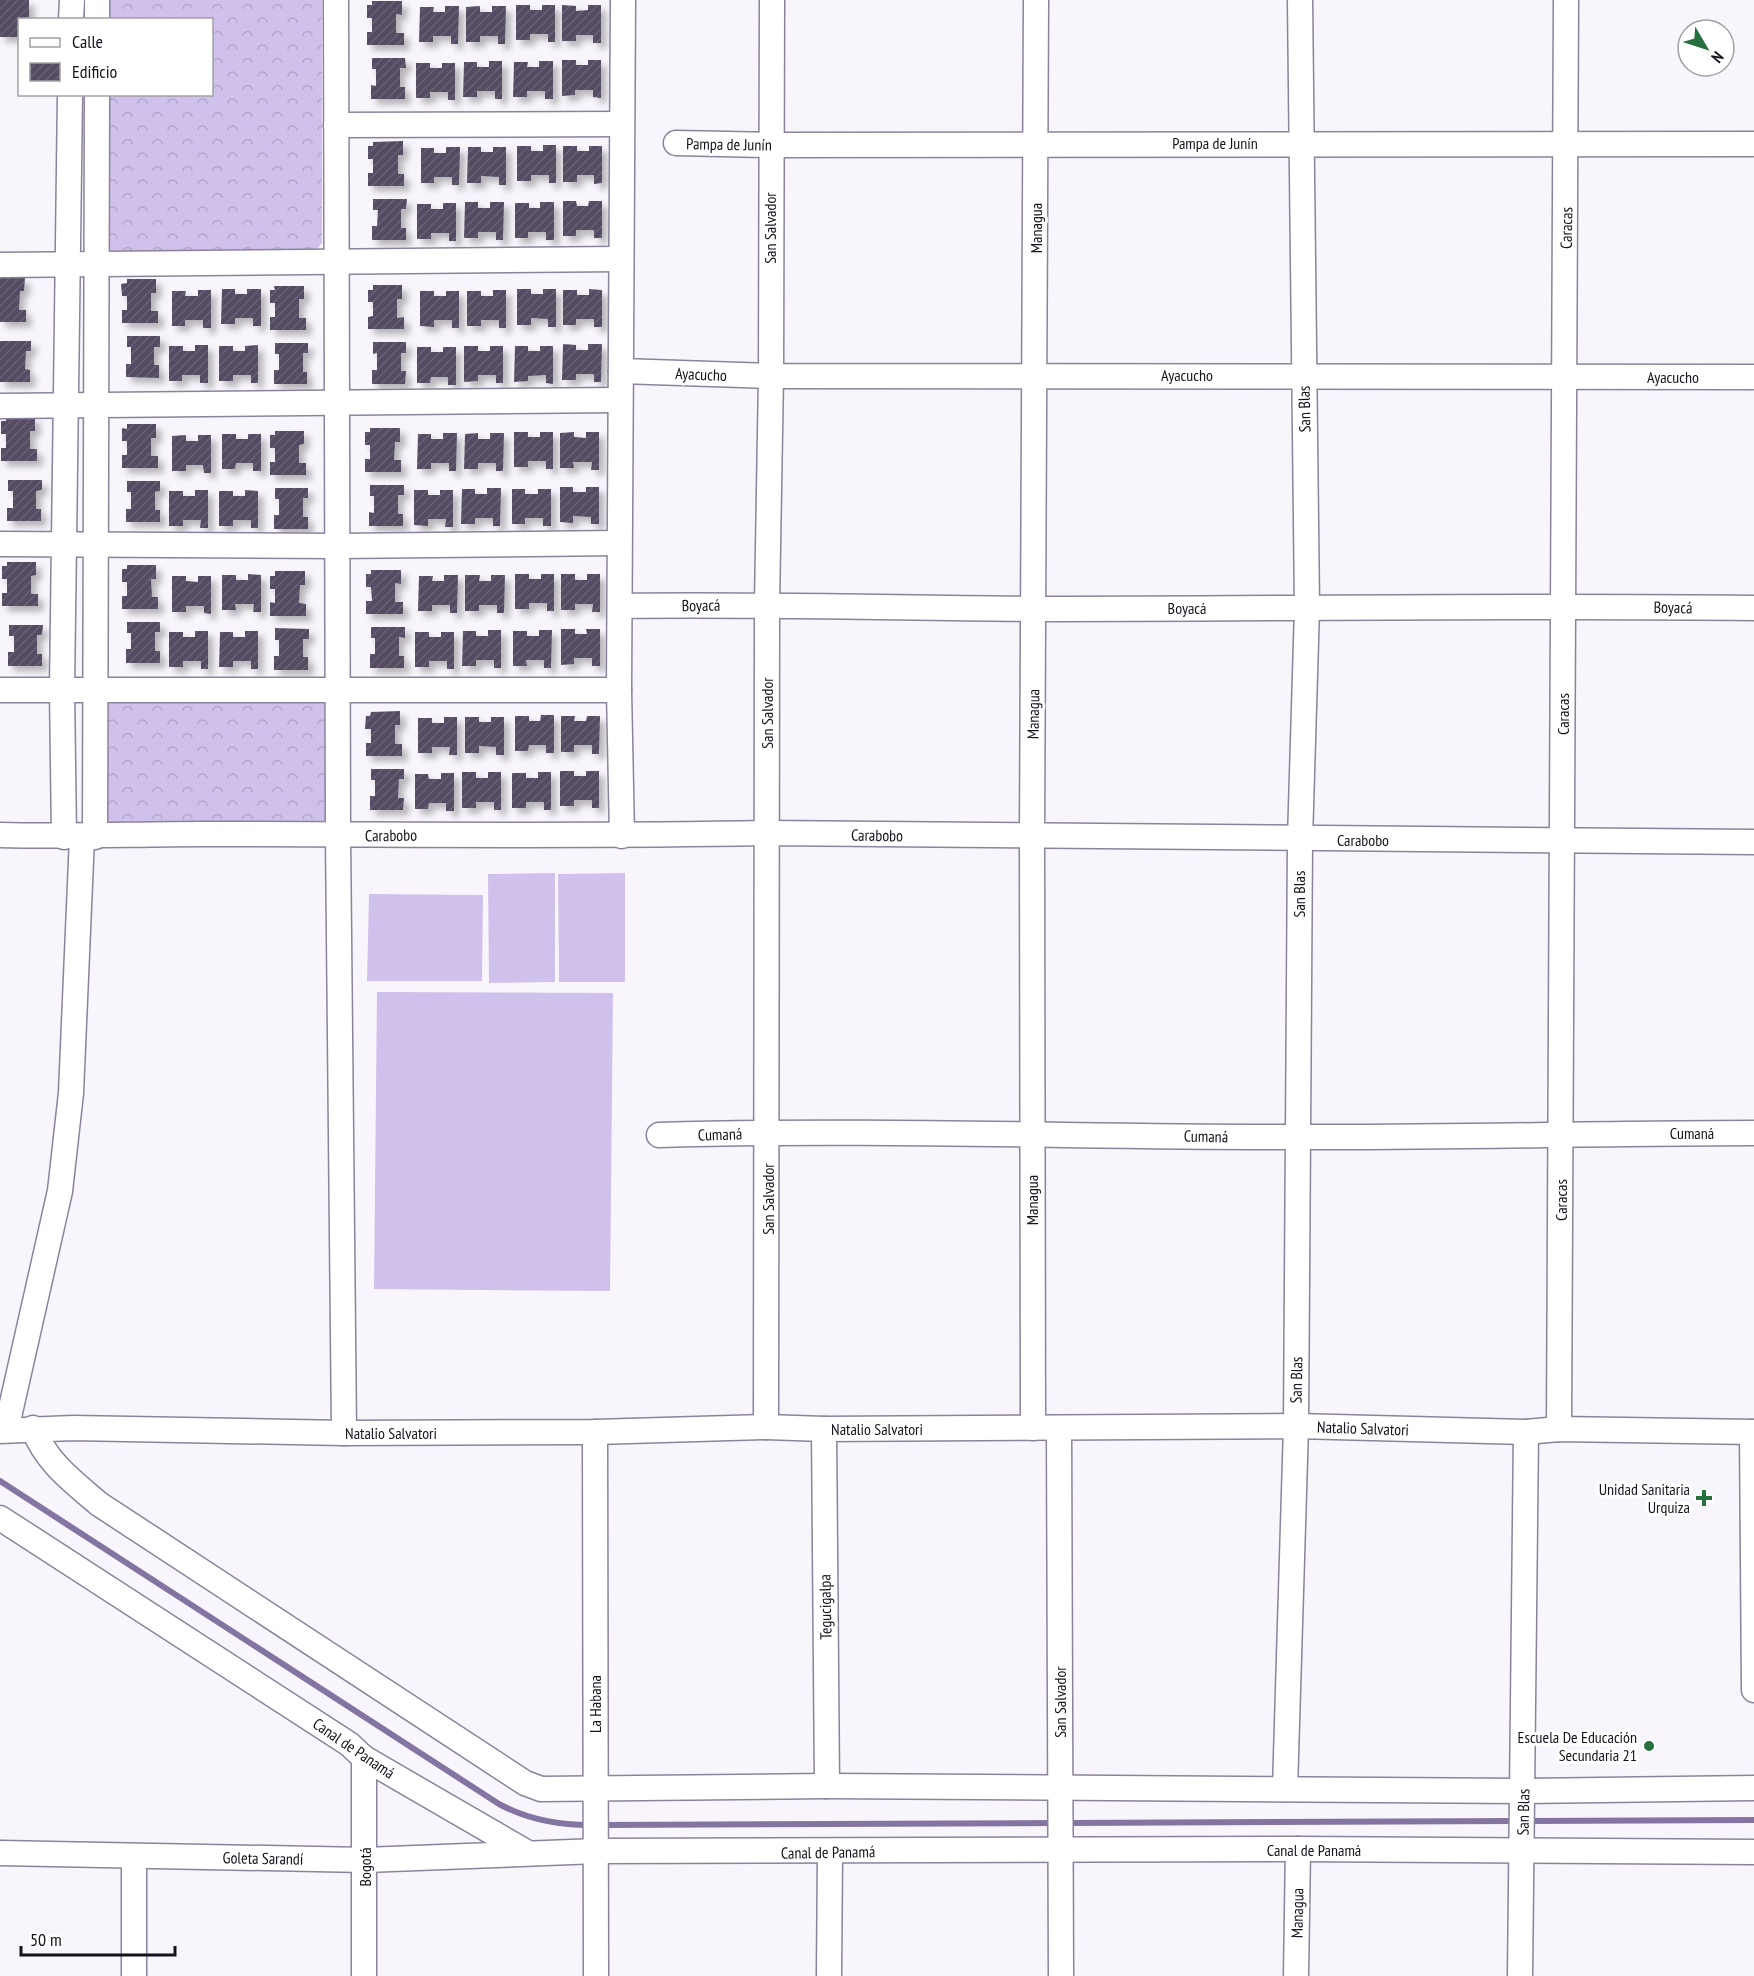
<svg xmlns="http://www.w3.org/2000/svg" width="1754" height="1976" viewBox="0 0 1754 1976" font-family="'PT Sans Narrow',sans-serif">
	<defs>
		<pattern id="forest-crowns" width="20" height="18" patternUnits="userSpaceOnUse" patternTransform="scale(1.5)"><rect width="20" height="18" fill="#cfc1eb"/><path d="M2 6a3 3 0 1 1 6 0M12 15a3 3 0 1 1 6 0" fill="none" stroke="#b1a5c9"/></pattern>
		<pattern id="building-hatch" width="6" height="6" patternUnits="userSpaceOnUse" patternTransform="scale(1.5)"><rect width="6" height="6" fill="#544c62"/><path d="M-1 1l2-2M0 6l6-6M5 7l2-2" fill="none" stroke="#686274"/></pattern>
		<filter id="shadow"><feDropShadow dx="5.5" dy="5.5" stdDeviation="3" flood-color="#0004"/></filter>
	</defs>
	<rect width="100%" height="100%" fill="#f8f6fc"/>
	<g fill="#cfc1eb">
		<polygon points="555,873 555,982 489,983 488,874"/>
		<polygon points="625,873 625,982 559,982 558,874"/>
		<polygon points="369,894 483,895 482,981 367,981"/>
		<polygon points="377,992 613,993 610,1291 374,1289"/>
	</g>
	<g fill="url(#forest-crowns)">
		<polygon points="103,0 322,0 322,243 314,253 106,256 103,95 212,94 212,20 103,19"/>
		<polygon points="338,688 338,836 95,837 94,690"/>
	</g>
	<g fill="none" stroke-linecap="round" stroke-linejoin="round">
		<g stroke="#8474a1" stroke-width="6">
			<path d="M0,1481l499,323c28,15 59,21 91,21"/>
			<polyline points="1528,1821 1754,1820"/>
			<polyline points="1066,1823 1517,1821"/>
			<polyline points="601,1825 1055,1823"/>
		</g>
	</g>
	<g fill="url(#building-hatch)" filter="url(#shadow)">
		<polygon points="0,0 29,0 29,20 20,20 20,37 0,37"/>
		<polygon points="372,1 402,1 402,15 396,14 396,33 404,33 404,45 367,45 367,32 372,32 372,18 367,18 367,5 372,5"/>
		<polygon points="516,5 530,5 530,10 542,10 542,5 555,5 555,42 548,42 548,34 530,34 530,40 516,40"/>
		<polygon points="562,5 576,6 576,11 588,10 588,5 601,5 601,43 593,43 593,35 576,35 576,41 562,41"/>
		<polygon points="445,6 459,6 458,44 451,44 451,36 433,36 433,42 419,42 420,7 434,7 433,12 445,12"/>
		<polygon points="480,6 480,12 492,12 492,6 506,6 505,44 498,44 498,36 480,36 480,42 466,42 466,7"/>
		<polygon points="372,58 405,58 406,68 400,68 400,87 405,87 405,99 371,99 371,85 376,86 376,69 372,69"/>
		<polygon points="562,60 576,60 576,65 588,65 588,60 601,60 601,98 593,97 593,90 575,90 575,95 562,96"/>
		<polygon points="489,61 502,61 502,99 495,99 495,91 477,91 477,97 463,97 464,62 477,62 477,67 489,67"/>
		<polygon points="539,61 553,61 553,99 545,99 545,91 527,91 527,97 513,97 514,62 528,62 527,67 539,67"/>
		<polygon points="416,63 430,63 430,68 442,68 442,63 455,63 455,100 448,100 448,92 430,92 430,98 416,98"/>
		<polygon points="403,141 403,155 398,155 398,174 404,174 404,186 368,186 368,173 373,173 373,159 368,159 368,146 373,146 373,142"/>
		<polygon points="543,145 556,145 556,183 549,183 549,175 531,175 531,181 517,181 517,146 531,146 531,151 543,151"/>
		<polygon points="563,146 577,146 577,151 589,151 589,146 602,146 602,183 594,184 594,175 577,175 577,182 563,182"/>
		<polygon points="446,147 460,147 459,185 452,185 452,177 434,177 434,183 421,183 421,148 434,148 434,153 446,153"/>
		<polygon points="468,147 481,147 481,152 493,152 493,147 506,147 506,185 499,185 499,177 481,176 481,183 467,183"/>
		<polygon points="373,199 407,199 406,209 401,209 401,228 406,228 406,240 372,240 372,226 377,226 378,210 373,210"/>
		<polygon points="563,201 576,201 577,206 588,206 589,201 602,201 602,238 594,238 594,230 576,230 576,236 563,236"/>
		<polygon points="465,202 478,202 478,208 490,208 490,202 504,202 503,240 496,240 496,232 478,232 478,238 464,238"/>
		<polygon points="540,202 554,202 554,240 546,240 546,232 528,232 528,238 515,238 515,203 529,203 529,208 540,208"/>
		<polygon points="443,203 456,203 456,241 449,241 449,233 431,233 431,239 417,239 417,204 431,204 431,209 443,209"/>
		<polygon points="0,277 25,278 24,291 20,291 19,310 26,310 26,322 0,322"/>
		<polygon points="127,279 156,279 156,293 151,293 151,311 158,311 158,323 122,323 122,310 127,310 127,296 122,296 121,284 127,283"/>
		<polygon points="373,285 402,285 402,299 397,299 397,318 404,317 404,329 368,329 368,317 373,316 373,302 368,302 368,290 373,290"/>
		<polygon points="274,286 304,286 304,299 299,299 299,318 306,318 306,330 270,330 270,317 275,317 275,303 270,303 270,290 275,290"/>
		<polygon points="222,289 235,289 235,294 247,294 247,289 261,289 261,326 253,326 253,318 235,318 235,324 221,324"/>
		<polygon points="517,289 531,289 531,294 543,294 543,289 556,289 556,327 548,327 548,319 531,318 531,325 517,325"/>
		<polygon points="589,289 602,290 602,327 594,327 594,319 576,319 576,325 563,325 563,290 577,290 577,295 589,295"/>
		<polygon points="198,290 211,290 211,328 203,328 203,320 185,320 185,326 172,326 172,291 186,291 185,296 198,296"/>
		<polygon points="493,290 506,290 506,328 499,328 499,320 481,320 481,326 467,326 467,291 481,291 481,296 493,296"/>
		<polygon points="420,291 434,291 434,296 446,296 446,291 459,291 459,328 452,328 452,320 434,320 434,327 420,326"/>
		<polygon points="127,336 160,336 160,347 154,347 154,365 159,365 159,378 126,377 126,364 131,364 131,347 127,347"/>
		<polygon points="0,341 31,341 31,351 26,351 25,369 30,370 30,382 0,382"/>
		<polygon points="373,342 406,342 406,353 401,353 401,371 406,371 405,384 372,384 372,370 377,370 377,353 373,354"/>
		<polygon points="275,343 308,343 308,353 303,353 303,372 307,372 307,384 274,384 274,370 279,370 279,354 275,354"/>
		<polygon points="563,344 576,345 576,350 588,350 588,344 602,344 601,382 594,382 594,374 576,374 576,380 562,380"/>
		<polygon points="195,345 208,345 208,383 200,383 200,375 182,375 182,381 169,381 169,346 183,346 183,351 195,351"/>
		<polygon points="258,345 258,383 251,383 251,375 233,375 233,381 219,381 219,346 233,346 233,351 245,351 245,346"/>
		<polygon points="464,346 478,346 478,351 490,351 490,346 503,346 503,383 496,383 496,375 478,375 478,381 464,382"/>
		<polygon points="515,346 528,346 528,351 540,351 540,346 553,346 553,384 546,383 546,375 528,376 528,381 514,382"/>
		<polygon points="417,347 431,347 431,352 443,352 443,347 456,347 456,385 448,385 448,377 431,377 430,383 417,383"/>
		<polygon points="6,417 35,417 35,431 30,431 30,449 37,449 37,461 1,461 1,448 6,448 6,434 1,434 1,421 6,421"/>
		<polygon points="127,424 156,424 156,438 151,438 151,456 158,456 158,468 122,468 122,455 127,455 127,441 122,441 122,428 127,429"/>
		<polygon points="370,428 400,428 400,442 395,442 394,460 401,460 401,472 365,472 365,459 370,459 370,445 365,445 365,432 370,432"/>
		<polygon points="275,431 304,431 304,444 299,445 299,463 306,463 306,475 270,475 270,462 275,462 275,448 270,448 270,435 275,435"/>
		<polygon points="514,432 528,432 528,437 540,437 540,432 553,432 553,469 546,469 546,461 528,461 528,467 514,467"/>
		<polygon points="574,432 574,437 586,438 586,432 599,432 599,470 591,470 592,462 573,462 574,468 560,468 560,433"/>
		<polygon points="443,433 457,433 456,471 449,471 449,463 431,463 431,469 417,469 418,434 431,434 431,439 443,439"/>
		<polygon points="478,433 478,439 490,439 490,433 504,433 503,471 496,471 496,463 478,463 478,469 464,469 465,434"/>
		<polygon points="222,434 236,434 236,439 248,439 248,434 261,434 261,471 253,471 253,463 236,463 235,469 222,469"/>
		<polygon points="186,435 186,441 198,441 198,435 211,435 211,473 204,473 203,465 186,465 186,471 172,471 172,436"/>
		<polygon points="8,480 42,480 42,490 36,491 36,509 41,509 41,521 7,521 7,508 13,508 13,491 8,491"/>
		<polygon points="127,481 160,481 160,491 155,492 155,510 160,510 160,522 126,522 126,509 131,509 131,492 127,492"/>
		<polygon points="370,485 404,485 404,495 398,495 398,514 403,514 403,526 369,526 369,512 374,513 374,496 370,496"/>
		<polygon points="560,487 573,487 573,492 586,492 586,487 599,487 599,524 591,524 591,517 573,516 573,523 560,522"/>
		<polygon points="275,488 308,488 308,498 303,498 303,517 308,517 308,529 274,529 274,515 279,515 279,499 275,499"/>
		<polygon points="487,488 501,488 500,526 493,526 493,518 475,518 475,524 461,524 462,489 475,489 475,494 487,494"/>
		<polygon points="512,489 525,489 525,494 538,494 538,489 551,489 551,526 543,526 543,518 525,518 525,524 512,524"/>
		<polygon points="195,490 208,490 208,528 200,528 201,520 183,520 183,526 169,526 169,491 183,491 183,496 195,496"/>
		<polygon points="245,490 258,491 258,528 251,528 251,520 233,520 233,526 219,526 219,491 233,491 233,496 245,496"/>
		<polygon points="414,490 428,490 428,495 440,495 440,490 453,490 453,527 445,527 446,519 428,519 428,526 414,525"/>
		<polygon points="7,562 36,562 36,575 31,576 31,594 38,594 38,606 2,606 2,593 7,593 7,579 2,579 2,566 7,566"/>
		<polygon points="127,565 156,565 156,579 151,579 152,597 158,597 158,609 122,609 122,596 127,596 127,582 122,582 122,569 127,569"/>
		<polygon points="371,570 401,570 401,584 395,583 395,602 403,602 403,614 366,614 366,601 372,601 371,587 366,587 366,574 371,574"/>
		<polygon points="275,571 305,571 305,585 300,585 299,603 306,604 306,616 270,616 270,602 275,603 275,589 270,589 270,576 275,576"/>
		<polygon points="248,574 261,575 261,612 253,612 254,604 235,604 236,610 222,610 222,575 236,575 236,580 248,580"/>
		<polygon points="515,574 529,574 529,579 541,579 541,574 554,574 554,611 547,611 547,603 529,603 529,609 515,609"/>
		<polygon points="561,574 575,574 575,580 587,580 587,574 600,574 600,612 592,612 593,604 575,604 575,610 561,610"/>
		<polygon points="444,575 458,575 457,613 450,613 450,605 432,605 432,611 418,611 419,576 433,576 432,581 444,581"/>
		<polygon points="465,575 480,575 479,581 491,581 491,575 505,575 504,613 497,613 497,605 479,605 479,611 465,611"/>
		<polygon points="172,576 186,576 186,581 198,582 198,576 211,576 211,614 204,613 204,606 186,606 186,612 172,612"/>
		<polygon points="127,622 160,622 160,632 155,632 155,651 160,651 160,663 126,663 126,649 131,649 131,633 127,633"/>
		<polygon points="9,625 43,625 42,635 37,635 37,654 42,654 42,666 8,666 8,652 14,652 14,636 9,636"/>
		<polygon points="371,627 405,627 405,638 399,637 399,656 404,656 404,668 370,668 370,654 375,654 375,638 371,638"/>
		<polygon points="275,628 309,629 309,639 303,639 303,657 308,657 308,670 274,670 274,656 279,656 279,640 275,640"/>
		<polygon points="561,629 575,629 575,634 587,634 586,629 600,629 600,666 592,666 592,658 574,658 574,664 561,665"/>
		<polygon points="488,630 501,630 501,668 494,668 494,660 476,660 476,666 462,666 463,631 476,631 476,636 488,636"/>
		<polygon points="539,630 552,630 551,668 544,668 544,660 526,660 527,666 513,666 513,631 527,631 527,636 539,636"/>
		<polygon points="195,631 208,631 208,669 201,669 201,661 183,661 183,667 169,667 169,632 183,632 183,637 195,637"/>
		<polygon points="245,631 258,631 258,669 251,669 251,661 233,661 233,667 219,667 220,632 233,632 233,637 245,637"/>
		<polygon points="415,632 429,632 429,637 441,637 441,632 454,632 454,669 447,669 447,661 429,661 429,667 415,667"/>
		<polygon points="400,711 400,725 395,725 395,744 402,744 402,756 366,756 366,743 371,743 371,729 365,729 366,716 370,716 371,712"/>
		<polygon points="541,715 554,715 554,753 546,753 546,745 529,745 528,751 515,751 515,716 529,716 529,721 540,721"/>
		<polygon points="561,716 575,716 574,721 586,721 587,716 600,716 599,754 592,754 592,745 574,745 574,752 561,752"/>
		<polygon points="444,717 457,717 457,755 449,755 450,747 432,747 432,753 418,753 418,718 432,718 432,723 444,723"/>
		<polygon points="465,717 479,717 479,722 491,722 491,717 504,717 504,755 496,755 496,747 479,746 479,753 465,753"/>
		<polygon points="371,769 404,769 404,779 399,779 398,798 404,798 403,810 370,810 370,796 375,796 375,780 371,780"/>
		<polygon points="560,771 574,771 574,776 586,776 586,771 599,771 599,808 592,808 592,800 574,800 574,806 560,806"/>
		<polygon points="462,772 476,772 476,778 488,778 488,772 501,772 501,810 494,810 494,802 476,802 476,808 462,808"/>
		<polygon points="538,772 551,772 551,810 544,810 544,802 526,802 526,808 512,808 512,773 526,773 526,778 538,778"/>
		<polygon points="441,773 454,773 454,811 446,811 446,803 429,803 428,809 415,809 415,774 428,774 429,779 441,779"/>
	</g>
	<g fill="none" stroke-linecap="round" stroke-linejoin="round">
		<defs>
			<g id="minor">
				<polyline points="336,0 338,836 344,1433"/>
				<polyline points="71,20 72,0"/>
				<polyline points="97,20 97,0"/>
				<polyline points="336,125 620,124"/>
				<polyline points="676,143 770,145 1754,144"/>
				<polyline points="0,265 620,259"/>
				<polyline points="621,371 771,376 1754,377"/>
				<polyline points="0,406 619,400"/>
				<polyline points="0,544 336,546 619,543"/>
				<path d="M620,606c139,-2 277,2 416,3 239,0 479,-4 718,-1"/>
				<polyline points="0,690 619,690"/>
				<path d="M0,835c69,2 136,-1 204,-1 188,0 376,3 564,-1l986,9"/>
				<polyline points="622,836 619,690 623,0"/>
				<polyline points="64,837 62,690 70,94"/>
				<polyline points="95,837 97,94"/>
				<path d="M659,1135c213,-6 425,2 638,2 152,1 305,-4 457,-4"/>
				<polyline points="766,1427 767,604 771,376 772,0"/>
				<path d="M33,1428c13,34 39,53 66,76l426,279 16,6 286,-3 697,5 230,-3"/>
				<polyline points="1033,1428 1032,837 1036,0"/>
				<polyline points="1059,1428 1061,1976"/>
				<polyline points="824,1429 827,1786"/>
				<polyline points="1559,1429 1566,0"/>
				<polyline points="6,1430 60,1191 71,1093 82,837"/>
				<polyline points="0,1431 73,1428 344,1433 595,1432 766,1427 824,1429 1296,1426 1526,1432 1559,1429 1754,1432"/>
				<polyline points="595,1432 596,1976"/>
				<polyline points="1752,1432 1754,1690"/>
				<polyline points="0,1518 349,1744 364,1758 526,1852"/>
				<polyline points="364,1758 364,1976"/>
				<polyline points="1285,1789 1296,1426 1300,840 1307,608 1300,0"/>
				<polyline points="0,1853 365,1860 597,1851 1298,1849 1754,1852"/>
				<polyline points="134,1976 134,1856"/>
				<polyline points="829,1976 830,1852"/>
				<polyline points="1296,1976 1298,1849"/>
				<polyline points="1520,1976 1526,1432"/>
			</g>
		</defs>
		<use href="#minor" stroke="#8b839b" stroke-width="27"/>
		<use href="#minor" stroke="#fff" stroke-width="24"/>
	</g>
	<g fill="#26703d" stroke="#fff" stroke-width="2">
		<path d="M1701 1489h6v6h6v6h-6v6h-6v-6h-6v-6h6z"/>
		<circle cx="1649" cy="1746" r="6"/>
	</g>
	<g text-anchor="middle" stroke-width="6" stroke-linejoin="round" paint-order="stroke">
		<g font-size="16" fill="#15121b" stroke="#fff">
			<text x="1215" y="149">Pampa de Junín</text>
			<text transform="translate(729 144) rotate(1)" y="6">Pampa de Junín</text>
			<text transform="translate(770 228) rotate(-90)" y="6">San Salvador</text>
			<text transform="translate(1036 228) rotate(-90)" y="6">Managua</text>
			<text transform="translate(1566 228) rotate(-89)" y="6">Caracas</text>
			<text transform="translate(701 374) rotate(2)" y="6">Ayacucho</text>
			<text x="1187" y="381">Ayacucho</text>
			<text x="1673" y="383">Ayacucho</text>
			<text transform="translate(1304 409) rotate(-91)" y="6">San Blas</text>
			<text transform="translate(701 605) rotate(-1)" y="6">Boyacá</text>
			<text transform="translate(1673 607) rotate(1)" y="6">Boyacá</text>
			<text x="1187" y="614">Boyacá</text>
			<text transform="translate(767 713) rotate(-90)" y="6">San Salvador</text>
			<text transform="translate(1033 714) rotate(-89)" y="6">Managua</text>
			<text transform="translate(1563 714) rotate(-90)" y="6">Caracas</text>
			<text transform="translate(391 835) rotate(-1)" y="6">Carabobo</text>
			<text transform="translate(877 835) rotate(1)" y="6">Carabobo</text>
			<text x="1363" y="846">Carabobo</text>
			<text transform="translate(1299 894) rotate(-90)" y="6">San Blas</text>
			<text x="1692" y="1139">Cumaná</text>
			<text transform="translate(720 1134) rotate(-2)" y="6">Cumaná</text>
			<text transform="translate(1206 1136) rotate(1)" y="6">Cumaná</text>
			<text transform="translate(768 1199) rotate(-90)" y="6">San Salvador</text>
			<text transform="translate(1032 1200) rotate(-90)" y="6">Managua</text>
			<text transform="translate(1561 1200) rotate(-90)" y="6">Caracas</text>
			<text transform="translate(1296 1380) rotate(-89)" y="6">San Blas</text>
			<text transform="translate(1363 1428) rotate(2)" y="6">Natalio Salvatori</text>
			<text x="877" y="1435">Natalio Salvatori</text>
			<text x="391" y="1439">Natalio Salvatori</text>
			<text transform="translate(825 1607) rotate(-91)" y="6">Tegucigalpa</text>
			<text transform="translate(1060 1702) rotate(-90)" y="6">San Salvador</text>
			<text transform="translate(595 1704) rotate(-90)" y="6">La Habana</text>
			<text transform="translate(354 1748) rotate(34)" y="6">Canal de Panamá</text>
			<text transform="translate(1523 1812) rotate(-89)" y="6">San Blas</text>
			<text x="1314" y="1856">Canal de Panamá</text>
			<text transform="translate(828 1852) rotate(-1)" y="6">Canal de Panamá</text>
			<text transform="translate(263 1858) rotate(1)" y="6">Goleta Sarandí</text>
			<text transform="translate(365 1867) rotate(-90)" y="6">Bogotá</text>
			<text transform="translate(1297 1913) rotate(-89)" y="6">Managua</text>
		</g>
		<g font-size="16" fill="#15121b" stroke="#fff" text-anchor="end">
			<text x="1690" y="1495">Unidad Sanitaria<tspan x="1690" dy="18">Urquiza</tspan></text>
			<text x="1637" y="1743">Escuela De Educación<tspan x="1637" dy="18">Secundaria 21</tspan></text>
		</g>
	</g>
	<rect x="18" y="18" width="195" height="78" fill="#ffffff" stroke="#a1a0a4" stroke-width="1.5"/>
	<rect x="30" y="38" width="30" height="9" fill="#ffffff" stroke="#a1a0a4" stroke-width="1.5"/>
	<text x="72" y="48" font-size="18" fill="#15121b">Calle</text>
	<rect x="30" y="63" width="30" height="18" fill="url(#building-hatch)" stroke="#a1a0a4" stroke-width="1.5"/>
	<text x="72" y="78" font-size="18" fill="#15121b">Edificio</text>
	<g transform="translate(1706 48) rotate(129)"><circle r="28" fill="#ffffff" stroke="#a1a0a4" stroke-width="1.5"/>
	<path d="M0-4.5L10 22L0 15L-10 22Z" fill="#26703d"/>
	<text y="-9" font-size="16" font-weight="bold" text-anchor="middle" fill="#15121b">N</text>
	</g>
	<path d="M21 1946v9h154v-9" fill="none" stroke="#15121b" stroke-width="3"/>
	<text x="30" y="1946" font-size="18" fill="#15121b" stroke="#ffffff" stroke-width="4.5" paint-order="stroke">50 m</text>
</svg>
